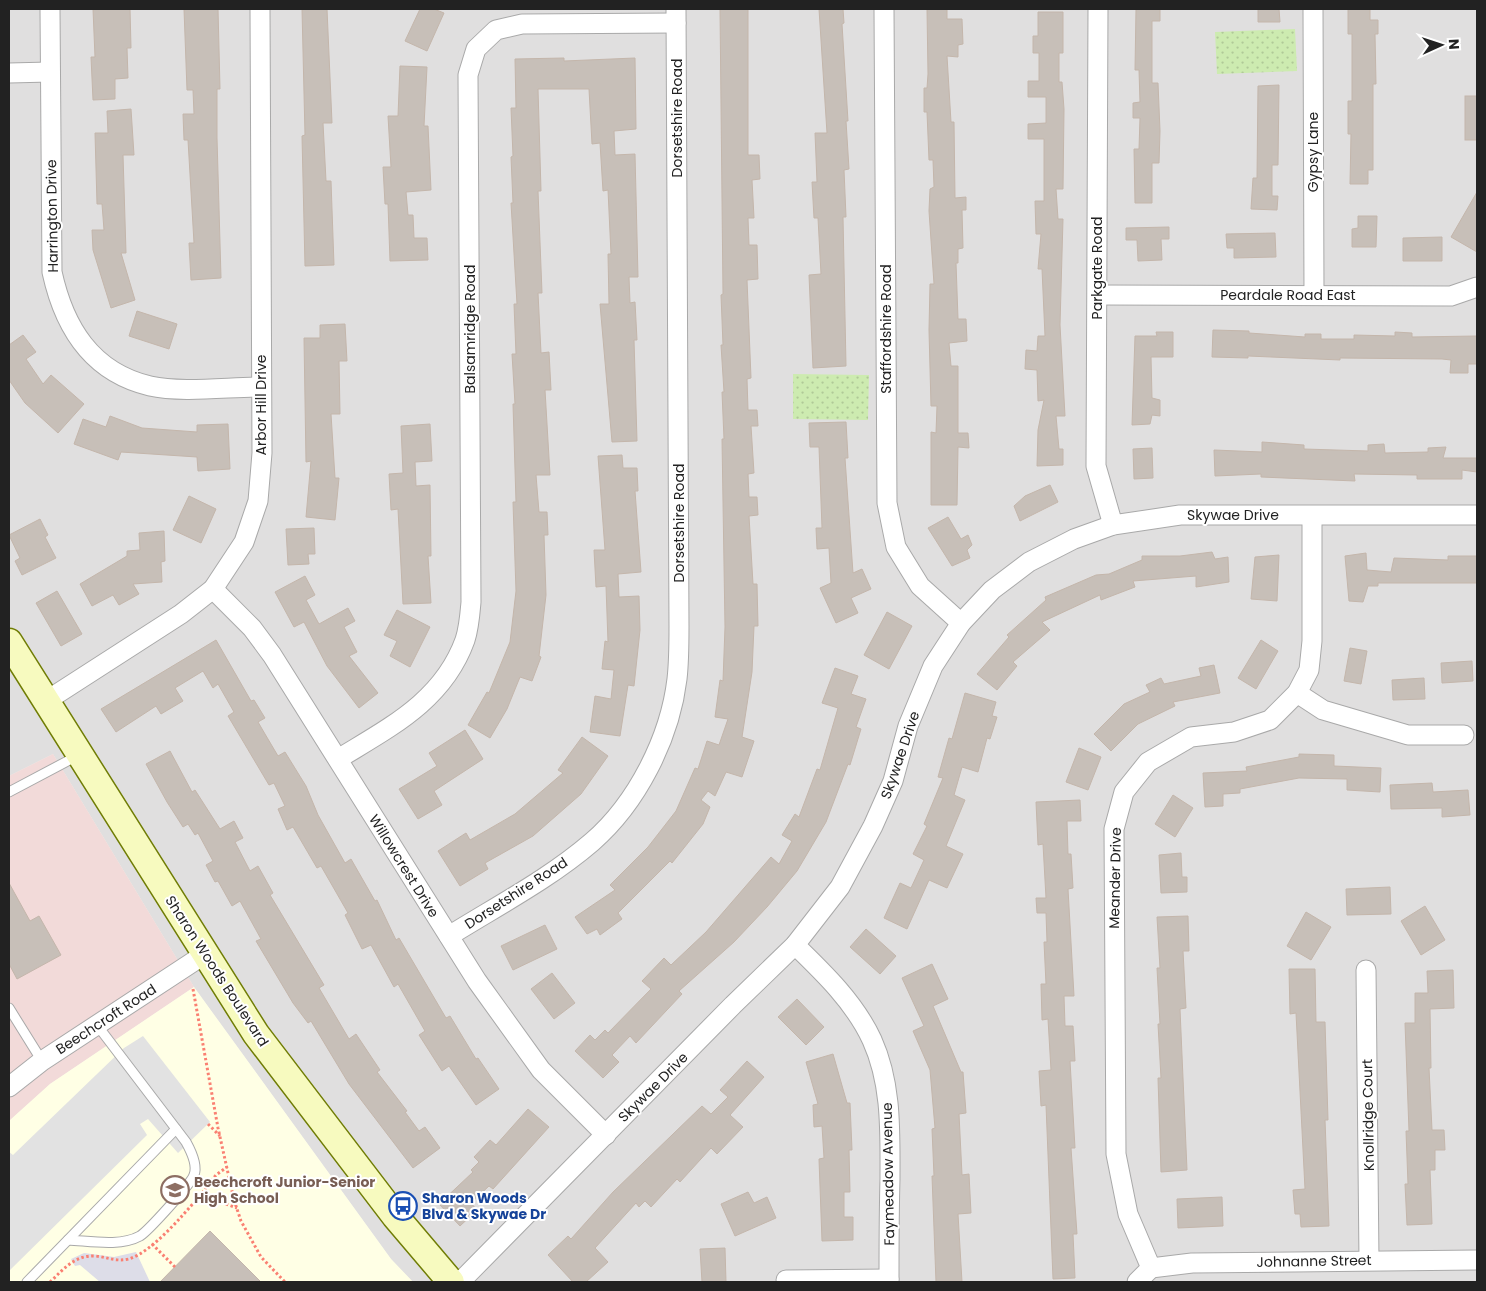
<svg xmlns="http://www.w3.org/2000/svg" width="1486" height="1291" viewBox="0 0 1486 1291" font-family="Poppins,sans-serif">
	<defs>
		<pattern id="grass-dots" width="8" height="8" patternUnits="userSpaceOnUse" patternTransform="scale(1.25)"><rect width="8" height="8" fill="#cdebb0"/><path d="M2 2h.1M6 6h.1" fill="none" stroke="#b0c997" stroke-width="1.8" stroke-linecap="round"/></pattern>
	</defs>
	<rect width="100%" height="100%" fill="#f2efe9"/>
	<polygon fill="#e0dfdf" points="9,9 1477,9 1477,1282 413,1282 391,1259 194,987 53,754 9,776"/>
	<polygon fill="#f2dad9" points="53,754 194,987 50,1084 9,1121 9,776"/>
	<polygon fill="#ffffe5" points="194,987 391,1259 413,1282 9,1282 9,1121 50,1084"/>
	<g fill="url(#grass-dots)">
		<polygon points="1295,29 1297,71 1217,74 1215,32"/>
		<polygon points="793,374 869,375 868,420 793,419"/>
	</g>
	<polygon fill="#e2e2e2" points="143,1036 210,1122 178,1153 148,1119 140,1124 147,1135 9,1271 9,1152 13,1155 124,1048"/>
	<polygon fill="#dddde8" points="136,1252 150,1282 100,1282 80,1265 75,1266 71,1259 84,1253 114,1257"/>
	<g fill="#c7bfb8" stroke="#c4b6ab">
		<polygon points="93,9 130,9 131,48 127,48 128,78 115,79 115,99 93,100 91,57 95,57"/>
		<polygon points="184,9 218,9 220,89 217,89 217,138 221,278 191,280 189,243 194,243 188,140 184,140 183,114 194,114 193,90 187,90"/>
		<polygon points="302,9 327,9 332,123 323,123 326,181 331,181 334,265 305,266 302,136 305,135"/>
		<polygon points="420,9 434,9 444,13 427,51 405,41"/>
		<polygon points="720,9 748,9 748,155 759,155 760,179 752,180 754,218 748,218 749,245 757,245 758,279 747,280 751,378 747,379 748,410 757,410 758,426 751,426 754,473 748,474 749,497 757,497 758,515 749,516 753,584 757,584 758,626 754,626 752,672 742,737 754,741 742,777 726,772 715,796 708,791 701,800 710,807 703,824 672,863 670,861 618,913 622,919 600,935 597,929 587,934 575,917 615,890 610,885 648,847 676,811 695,768 698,769 707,741 719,745 728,719 715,717 720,680 723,681 725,627 722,439 724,439 722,392 724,392 721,345 723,345 721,295 723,294"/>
		<polygon points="819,9 843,9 844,23 842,24 848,121 846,121 849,169 844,170 846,217 843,217 846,366 813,368 809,275 821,274 818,218 814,218 812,182 817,182 815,133 827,133"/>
		<polygon points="927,9 947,9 947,19 962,19 963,44 958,45 958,57 947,56 951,122 954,122 955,198 966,197 966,210 962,210 963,248 958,249 958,263 956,263 958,319 966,319 967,341 949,343 951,366 958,366 958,433 968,433 969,448 958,447 957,505 931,505 931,432 936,433 937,406 931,406 929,330 930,284 934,284 929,211 930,189 934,187 933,160 929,160 927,112 924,112 924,88 927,88 928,74"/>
		<polygon points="1136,9 1160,9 1160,21 1152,21 1152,83 1158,83 1160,131 1159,163 1152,163 1152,203 1135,203 1134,149 1139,149 1140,118 1133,118 1133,103 1140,102 1139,70 1135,70"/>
		<polygon points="1258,9 1279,9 1280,22 1258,22"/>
		<polygon points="1348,9 1370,9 1370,20 1378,20 1378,34 1375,34 1376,84 1373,84 1373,170 1368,170 1368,184 1350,184 1351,134 1348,134 1348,101 1352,101 1352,34 1348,34"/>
		<polygon points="1038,12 1063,12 1063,53 1059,53 1059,82 1062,82 1064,109 1063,189 1056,189 1058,219 1063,219 1060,325 1065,416 1056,416 1059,449 1063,449 1063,465 1037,466 1038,430 1044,400 1038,401 1037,370 1025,369 1026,350 1037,351 1038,336 1045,336 1042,269 1038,269 1041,234 1036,234 1035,201 1044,201 1044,139 1028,139 1028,124 1046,123 1046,97 1028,97 1028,81 1039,81 1039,53 1033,53 1033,36 1038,36"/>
		<polygon points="564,58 564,61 635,58 636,129 614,131 615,155 635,154 638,277 629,277 630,303 635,302 637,340 634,340 637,441 612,442 600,304 609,304 608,254 611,254 608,190 603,191 600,143 592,144 589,89 538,89 541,191 538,191 542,293 538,293 541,353 549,352 551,390 545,390 550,475 536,475 539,512 547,512 548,535 544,535 546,595 539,656 541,657 532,681 520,677 507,709 490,738 468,725 487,692 489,693 510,642 516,591 513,502 516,502 513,404 515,404 512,354 516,354 514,304 517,304 511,203 513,203 511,157 513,156 511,108 516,108 515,59"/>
		<polygon points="400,66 427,67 424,126 428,126 431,190 406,192 408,215 413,215 414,238 427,238 428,260 390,261 388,204 385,204 383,167 391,167 388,116 398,116"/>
		<polygon points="1279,85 1278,165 1272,165 1272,196 1278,196 1277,210 1251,209 1253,178 1257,178 1258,86"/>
		<rect x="1465" y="96" width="12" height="44"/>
		<polygon points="131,109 134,155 123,155 126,253 121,253 135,300 111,308 93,250 92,230 104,230 102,204 97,204 95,133 108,133 107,111"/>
		<polygon points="1477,192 1477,252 1451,237"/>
		<polygon points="1358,216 1377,216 1376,247 1352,247 1352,229 1358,228"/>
		<polygon points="1169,227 1169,239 1161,239 1162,260 1138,261 1137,240 1126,240 1126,228"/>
		<polygon points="1275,233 1276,257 1234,258 1234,248 1227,248 1226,234"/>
		<polygon points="1442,237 1442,261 1403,261 1403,238"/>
		<polygon points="137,311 177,324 169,349 129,336"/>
		<polygon points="345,324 347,361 339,361 340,414 331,414 335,478 339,478 335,520 306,517 311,461 306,462 304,338 320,338 320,325"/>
		<polygon points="1213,330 1249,331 1249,333 1305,337 1305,334 1321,334 1321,339 1354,339 1354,335 1395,336 1395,332 1412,333 1412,337 1477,336 1477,364 1468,364 1468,373 1450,373 1451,360 1442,359 1340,358 1340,360 1248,356 1248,358 1212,357"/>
		<polygon points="1156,332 1173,332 1173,357 1151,357 1152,398 1160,400 1160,416 1152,415 1150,424 1132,425 1135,336 1157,336"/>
		<polygon points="23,335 36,352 26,359 43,384 51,375 84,404 58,433 25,403 9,380 9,345"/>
		<polygon points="110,416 142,428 197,432 197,425 228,424 230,469 198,471 197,457 121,452 118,460 74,444 83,419 106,427"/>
		<polygon points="846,422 848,458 845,458 853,573 862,569 871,589 851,598 858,613 836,623 820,588 831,583 829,548 817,549 816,528 822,528 819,447 810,447 809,423"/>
		<polygon points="430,424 432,461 415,462 416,486 430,485 431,556 428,556 431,603 403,604 398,509 391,510 389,474 403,473 401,426"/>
		<polygon points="1262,442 1304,445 1304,449 1368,451 1368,445 1384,444 1385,453 1428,452 1428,448 1446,447 1443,458 1477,458 1477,472 1462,470 1462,479 1417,479 1417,475 1354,474 1355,481 1261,477 1261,474 1215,476 1214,450 1262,452"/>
		<polygon points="1152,448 1153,478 1134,479 1133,449"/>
		<polygon points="622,455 623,468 637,468 638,491 635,491 641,572 618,574 619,597 639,596 640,630 634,686 628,685 620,736 590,732 595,696 611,699 614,670 602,669 605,641 608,642 606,586 596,587 594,550 605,550 598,456"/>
		<polygon points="1050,485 1058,502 1020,521 1014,506 1025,496"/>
		<polygon points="189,496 216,509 201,543 173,530"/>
		<polygon points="948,517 961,539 968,535 972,545 967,550 970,558 952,566 928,528"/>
		<polygon points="40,519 48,535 45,537 56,558 22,575 15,561 20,558 9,535"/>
		<polygon points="314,528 315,554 308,554 309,564 288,565 286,529"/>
		<polygon points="164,531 165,561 161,562 162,582 133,584 139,594 119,605 113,595 92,606 80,584 127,556 127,551 140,550 139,533"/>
		<polygon points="1212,552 1215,559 1228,557 1229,582 1196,587 1196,576 1133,581 1135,587 1101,600 1100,595 1042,622 1050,630 1013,662 1017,666 997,690 977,674 1009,637 1007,635 1046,600 1045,597 1096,575 1109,574 1142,560 1142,556 1180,556"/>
		<polygon points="1366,553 1367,570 1391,572 1394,558 1448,560 1448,556 1477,556 1477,583 1378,583 1378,586 1368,586 1363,602 1349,601 1345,556"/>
		<polygon points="1279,555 1277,601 1251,599 1255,557"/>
		<polygon points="305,576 315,595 306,600 319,624 348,608 355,621 344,627 357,652 349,656 378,693 359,708 327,666 304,622 294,627 275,592"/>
		<polygon points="57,591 82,634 61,646 36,603"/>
		<polygon points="397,610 430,627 410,667 390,656 397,641 384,635"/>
		<polygon points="887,612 912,626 889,669 864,655"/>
		<polygon points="216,640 251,701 254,700 265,718 258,722 265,734 278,756 285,752 306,786 318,815 345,863 351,859 375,901 377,900 396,940 399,938 446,1018 450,1016 476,1059 478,1058 499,1089 476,1105 449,1066 442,1071 419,1035 425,1031 398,984 394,987 371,945 362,949 345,915 348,913 321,866 317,868 293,827 287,830 278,809 285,806 274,783 269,785 228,716 234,712 218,684 213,688 203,671 175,688 183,701 161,714 156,706 116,732 101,709"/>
		<polygon points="1261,640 1278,651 1256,689 1238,678"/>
		<polygon points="1350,648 1367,651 1361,684 1344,681"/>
		<polygon points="1472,661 1473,681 1442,683 1441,663"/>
		<polygon points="1214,665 1220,693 1173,702 1175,706 1138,724 1111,751 1094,734 1124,704 1150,692 1146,685 1161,678 1164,684 1201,676 1199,668"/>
		<polygon points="835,668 858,676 851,694 866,699 856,727 861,729 850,765 848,764 826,822 797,871 767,907 734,942 679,991 682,994 636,1043 630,1036 612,1055 619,1062 603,1078 575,1051 590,1035 595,1040 605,1030 608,1033 651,989 642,981 664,958 671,965 706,932 771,857 779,864 792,841 782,835 795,814 799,817 817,769 820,770 838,708 822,703"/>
		<polygon points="1424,678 1425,699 1393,700 1392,680"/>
		<polygon points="965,693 996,702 992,716 997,717 990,739 987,738 978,772 962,767 954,795 965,800 946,846 963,854 947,888 929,880 907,929 884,918 900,883 911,888 924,860 913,854 927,826 924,824 943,778 938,777 949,738 952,739"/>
		<polygon points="465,730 483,759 434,791 442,805 418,819 399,789 437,766 429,753"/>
		<polygon points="582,737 608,756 581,794 533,836 485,863 488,869 460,886 438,851 466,833 470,840 515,814 563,773 558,770"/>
		<polygon points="1079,748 1101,757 1088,790 1066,782"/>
		<polygon points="170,751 192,792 195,790 220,829 234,821 243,838 235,842 250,871 258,866 273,893 270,895 324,985 319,988 349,1039 356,1034 380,1070 377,1072 407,1111 405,1112 419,1131 425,1127 440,1148 413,1168 349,1084 311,1021 308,1023 293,1003 256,941 261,939 240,901 232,906 218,881 215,882 206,865 213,861 198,833 195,835 188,824 183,827 167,802 146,764"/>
		<polygon points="1299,754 1334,755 1334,766 1381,768 1380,792 1347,790 1347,779 1299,778 1240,789 1240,793 1223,794 1223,806 1205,807 1203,773 1247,771 1246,767 1299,757"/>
		<polygon points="1432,783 1433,792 1468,790 1470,815 1442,817 1442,808 1391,809 1390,785"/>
		<polygon points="1173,795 1193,808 1175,837 1155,824"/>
		<polygon points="1080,800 1081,821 1067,821 1068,854 1071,854 1073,888 1068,889 1074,996 1064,996 1065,1026 1073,1026 1075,1061 1070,1061 1075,1148 1071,1148 1077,1234 1073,1234 1075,1278 1053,1279 1046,1105 1041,1106 1039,1071 1051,1070 1048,1019 1042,1020 1041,984 1046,984 1044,942 1047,942 1046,913 1037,913 1036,898 1046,898 1043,844 1038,845 1036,802"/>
		<polygon points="1181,853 1182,877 1187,877 1187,892 1161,893 1159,855"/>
		<polygon points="9,883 30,921 39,916 61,955 17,979 9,964"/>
		<polygon points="1390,887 1391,914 1347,915 1346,889"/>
		<polygon points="1425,906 1445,940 1421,955 1401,921"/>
		<polygon points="1306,912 1331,927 1311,960 1287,946"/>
		<polygon points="1188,916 1189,951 1183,951 1186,1008 1180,1009 1187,1170 1161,1172 1158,1078 1161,1078 1158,1024 1160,1024 1157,968 1160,968 1157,917"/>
		<polygon points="545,925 557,949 513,970 501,946"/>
		<polygon points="866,929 896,956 880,974 850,947"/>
		<polygon points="932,964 948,999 933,1006 961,1072 963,1072 966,1113 959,1114 962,1175 969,1174 971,1213 958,1214 962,1282 936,1282 932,1176 934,1176 932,1129 935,1128 930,1070 913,1031 924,1026 902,978"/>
		<polygon points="1289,969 1315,969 1316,1022 1325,1022 1328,1120 1325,1120 1329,1226 1301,1227 1300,1214 1295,1214 1293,1190 1305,1189 1296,1013 1290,1014"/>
		<polygon points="1453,970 1454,1008 1430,1009 1431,1068 1429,1068 1432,1130 1444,1130 1445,1150 1435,1150 1435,1170 1430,1170 1432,1224 1407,1225 1405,1184 1408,1184 1406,1131 1409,1131 1405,1023 1415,1023 1415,993 1428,993 1427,971"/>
		<polygon points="552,973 575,1003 554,1019 531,989"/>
		<polygon points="797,999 824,1027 806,1045 778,1017"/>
		<polygon points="833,1054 847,1103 850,1103 852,1150 849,1150 850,1192 844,1192 844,1217 853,1217 853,1240 822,1241 819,1159 824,1158 822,1126 814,1127 813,1105 818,1104 806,1062"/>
		<polygon points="747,1061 764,1077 730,1115 743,1127 717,1154 711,1148 680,1182 677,1179 651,1207 645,1201 639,1207 636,1203 595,1248 608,1262 586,1282 573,1282 548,1255 568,1236 571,1239 613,1192 702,1106 711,1114 728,1097 720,1090"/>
		<polygon points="528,1109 549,1127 493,1189 489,1186 471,1203 477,1210 460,1226 439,1204 473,1172 471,1170 479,1162 474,1157 490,1140 496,1145"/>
		<polygon points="748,1192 754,1203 767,1197 776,1218 735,1236 721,1204"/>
		<polygon points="1222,1197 1223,1226 1178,1228 1177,1199"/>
		<polygon points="210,1231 261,1282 160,1282"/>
		<polygon points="725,1248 726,1282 702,1282 700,1249"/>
	</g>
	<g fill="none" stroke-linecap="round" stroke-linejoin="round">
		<defs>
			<g id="lane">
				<polyline points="9,792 77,756"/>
				<polyline points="9,1008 42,1061"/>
				<path d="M68,1240c22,1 52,7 72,-4 8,-5 51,-52 54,-61 4,-10 -3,-24 -8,-33l-89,-117"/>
				<polyline points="27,1282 176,1129"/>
			</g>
			<g id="street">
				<path d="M50,9l2,263c12,55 39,100 98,114 31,7 78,1 111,1"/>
				<polyline points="884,9 887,503 896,547 920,586 961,623"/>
				<polyline points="1098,9 1096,466 1113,525"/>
				<polyline points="1313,9 1314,295"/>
				<polyline points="9,73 50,72"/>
				<polyline points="1098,295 1451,296 1477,287"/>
				<polyline points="213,589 252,628 272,655 477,981 541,1070 606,1135"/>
				<polyline points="1297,693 1323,710 1408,735 1464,735"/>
				<polyline points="46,701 181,614 213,589 244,542 258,501 262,453 260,9"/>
				<path d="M338,759c52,-32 105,-58 127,-119 4,-12 5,-26 6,-38l-3,-527 8,-26 20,-19 26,-6 154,-1"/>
				<path d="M449,936c48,-30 100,-57 143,-94 45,-39 78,-104 85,-163 2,-17 2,-35 2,-53l-3,-617"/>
				<path d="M795,945c29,28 60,58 77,95 20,44 18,92 18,139 -1,34 -1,69 -1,103"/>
				<polyline points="1366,970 1369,1260"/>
				<polyline points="9,1087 42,1061 205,954"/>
				<polyline points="1151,1268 1192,1263 1477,1260"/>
				<polyline points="786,1280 889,1279"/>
				<polyline points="460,1282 733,1005 795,945 840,887 873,826 893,781 908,726 933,666 961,623 992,590 1029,562 1074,539 1113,525 1180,515 1477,515"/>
				<polyline points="1137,1282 1151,1268 1128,1214 1116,1154 1114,829 1124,792 1148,762 1191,737 1234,732 1270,720 1297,693 1309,670 1312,641 1312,516"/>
			</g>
			<polyline id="secondary" points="9,642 256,1034 395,1216 451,1282"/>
		</defs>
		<use href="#lane" stroke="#a9a9a9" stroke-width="11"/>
		<use href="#street" stroke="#a9a9a9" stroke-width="21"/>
		<use href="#secondary" stroke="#707d05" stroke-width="29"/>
		<g stroke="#fa8072" stroke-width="3" stroke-dasharray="2.5 2.5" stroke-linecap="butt">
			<polyline points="193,989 218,1128 234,1200 241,1221 261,1257 285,1282"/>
			<polyline points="208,1124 220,1136"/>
			<polyline points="199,1197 216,1175 227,1167"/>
			<polyline points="152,1244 175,1267"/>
			<path d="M50,1282c13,-12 24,-27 45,-26 12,1 21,6 34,3 24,-8 52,-42 69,-61h12l27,10"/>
		</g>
		<use href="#lane" stroke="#fff" stroke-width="9"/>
		<use href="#street" stroke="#fff" stroke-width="19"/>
		<use href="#secondary" stroke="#f7fabf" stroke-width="26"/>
	</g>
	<defs>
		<symbol id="school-ring" viewBox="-11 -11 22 22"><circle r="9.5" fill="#fff" stroke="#8d6e63" stroke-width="1.5"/><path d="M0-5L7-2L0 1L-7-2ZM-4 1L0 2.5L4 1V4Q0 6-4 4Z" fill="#8d6e63"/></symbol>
		<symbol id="bus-ring" viewBox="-11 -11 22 22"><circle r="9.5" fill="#fff" stroke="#1a4fb4" stroke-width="1.5"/><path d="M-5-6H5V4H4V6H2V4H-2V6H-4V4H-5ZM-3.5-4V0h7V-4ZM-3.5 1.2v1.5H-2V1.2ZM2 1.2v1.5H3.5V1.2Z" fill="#1a4fb4"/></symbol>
	</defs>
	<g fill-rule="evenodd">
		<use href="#school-ring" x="159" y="1174" width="32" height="32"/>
		<use href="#bus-ring" x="387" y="1190" width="32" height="32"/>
	</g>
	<g text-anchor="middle" stroke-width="4" stroke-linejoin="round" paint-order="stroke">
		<g font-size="14" fill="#222" stroke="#fff">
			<text transform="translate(677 118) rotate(-90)" y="5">Dorsetshire Road</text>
			<text transform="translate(1313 152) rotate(-90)" y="5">Gypsy Lane</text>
			<text transform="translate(52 216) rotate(-91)" y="5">Harrington Drive</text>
			<text transform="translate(1097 268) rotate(-90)" y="5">Parkgate Road</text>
			<text x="1288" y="300">Peardale Road East</text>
			<text transform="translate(470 329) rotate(-90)" y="5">Balsamridge Road</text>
			<text transform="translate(886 329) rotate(-90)" y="5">Staffordshire Road</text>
			<text transform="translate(261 405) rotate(-90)" y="5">Arbor Hill Drive</text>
			<text x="1233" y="520">Skywae Drive</text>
			<text transform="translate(679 523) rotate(-90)" y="5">Dorsetshire Road</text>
			<text transform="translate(900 755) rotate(-71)" y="5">Skywae Drive</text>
			<text transform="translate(404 866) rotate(58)" y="5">Willowcrest Drive</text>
			<text transform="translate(1115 878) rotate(-89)" y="5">Meander Drive</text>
			<text transform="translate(516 893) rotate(-33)" y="5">Dorsetshire Road</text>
			<text transform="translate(217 971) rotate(57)" y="5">Sharon Woods Boulevard</text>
			<text transform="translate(106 1019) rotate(-33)" y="5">Beechcroft Road</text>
			<text transform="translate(653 1087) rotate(-45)" y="5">Skywae Drive</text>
			<text transform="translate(1368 1115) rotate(-91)" y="5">Knollridge Court</text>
			<text transform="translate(888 1174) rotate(-91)" y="5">Faymeadow Avenue</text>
			<text transform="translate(1314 1261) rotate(-1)" y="5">Johnanne Street</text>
		</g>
		<g font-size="14" font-weight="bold" fill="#785e54" stroke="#fff" text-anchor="start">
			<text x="194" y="1187">Beechcroft Junior-Senior<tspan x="194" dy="16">High School</tspan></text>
		</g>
		<g font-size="14" font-weight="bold" fill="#164399" stroke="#fff" text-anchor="start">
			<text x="422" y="1203">Sharon Woods<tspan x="422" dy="16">Blvd &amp; Skywae Dr</tspan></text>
		</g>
	</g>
	<rect width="1486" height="1291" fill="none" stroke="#222222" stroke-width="20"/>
	<g transform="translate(1441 45) rotate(87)" stroke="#ffffff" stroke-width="4" paint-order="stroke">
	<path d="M0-4L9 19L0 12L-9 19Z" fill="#222222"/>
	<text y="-8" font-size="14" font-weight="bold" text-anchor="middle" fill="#222222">N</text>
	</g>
</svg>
